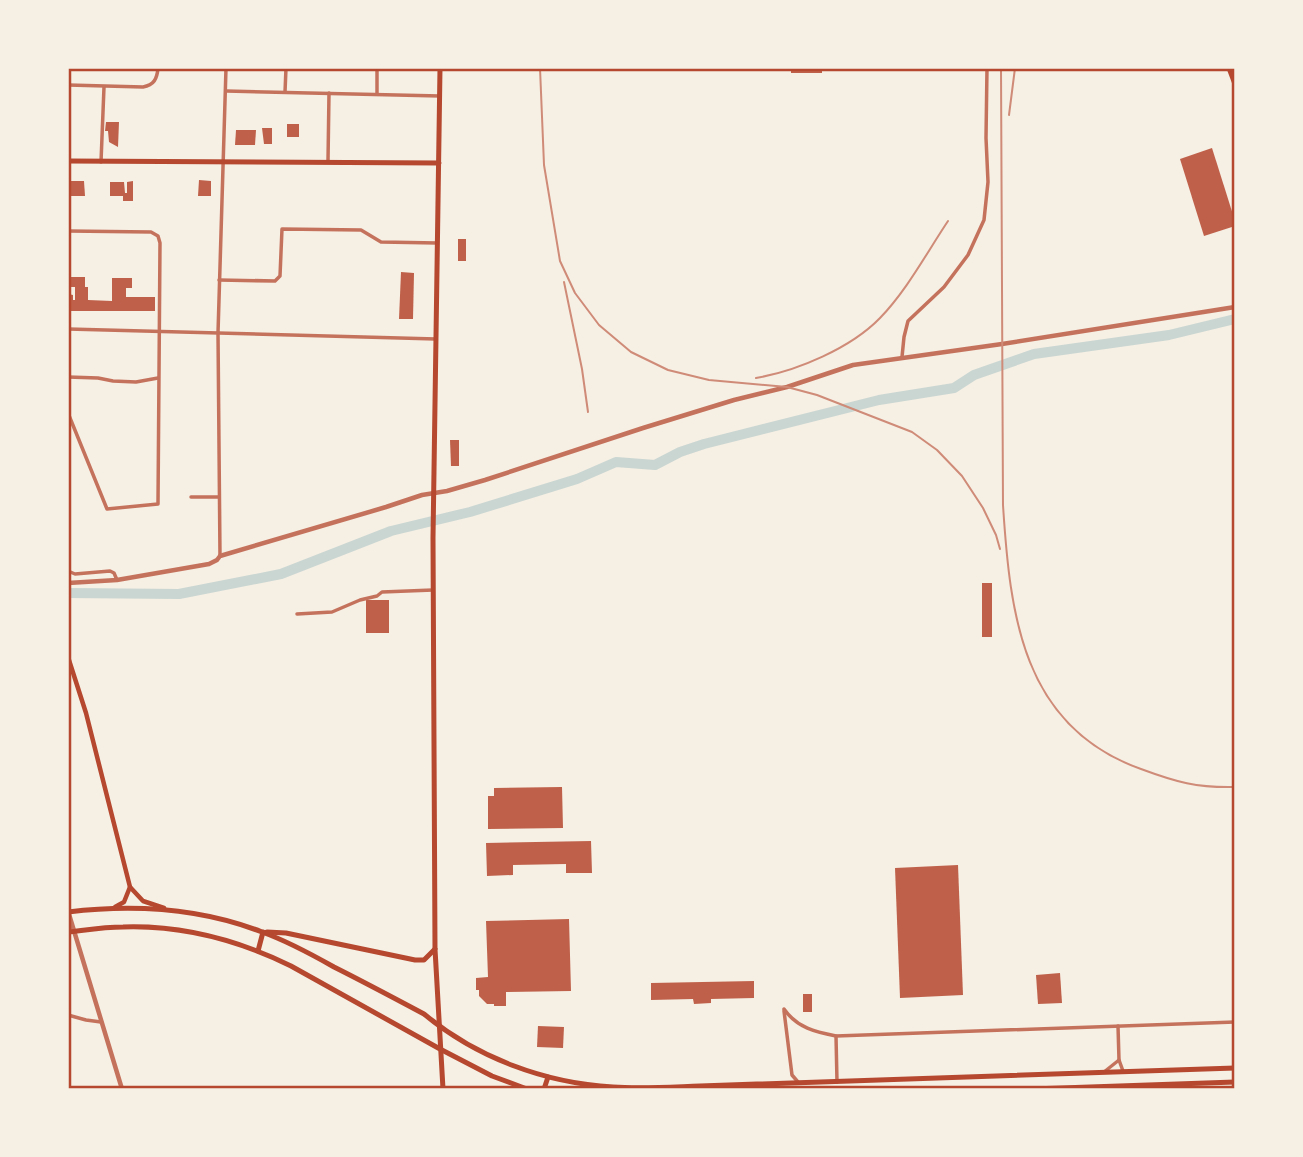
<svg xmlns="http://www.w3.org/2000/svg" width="1303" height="1157" viewBox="0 0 1303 1157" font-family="'Open Sans',sans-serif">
	<rect width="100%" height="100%" fill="#f6efe4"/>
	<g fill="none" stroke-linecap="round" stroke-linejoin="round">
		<polyline stroke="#c9d6d2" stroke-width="10" points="68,593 179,594 281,574 391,531 470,512 577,479 616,462 655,465 680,452 704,444 879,400 954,388 974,375 1034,354 1169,335 1235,319"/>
	</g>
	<g fill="#bf614a">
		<rect x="791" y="68" width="31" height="5"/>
		<polygon points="106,122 119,122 118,147 109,142 108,131 105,131"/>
		<rect x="287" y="124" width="12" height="13"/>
		<polygon points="262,128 272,128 272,144 264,144"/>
		<polygon points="236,130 256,130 255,145 235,145"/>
		<polygon points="1212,148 1235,221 1235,226 1204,236 1180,159"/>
		<polygon points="199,180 211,181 211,196 198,196"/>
		<polygon points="68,181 84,181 85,196 68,196"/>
		<polygon points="133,181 133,201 123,201 123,196 110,196 110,182 124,182 125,193 127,193 127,182"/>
		<rect x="458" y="239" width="8" height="22"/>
		<polygon points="401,272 414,273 413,319 399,319"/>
		<polygon points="68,277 85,277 85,287 88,287 88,300 112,301 112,278 132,278 132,288 126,288 126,297 155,297 155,311 68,311 68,294 73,295 73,300 75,300 75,287 68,287"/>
		<polygon points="450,440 459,440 459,466 451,466"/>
		<rect x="982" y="583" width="10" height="54"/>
		<rect x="366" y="600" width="23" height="33"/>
		<polygon points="562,787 563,828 488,829 488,796 494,796 494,788"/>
		<polygon points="591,841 592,873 566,873 566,864 513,865 513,875 487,876 486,843"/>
		<polygon points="958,865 963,995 900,998 895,868"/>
		<polygon points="569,919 571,991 506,992 506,1006 494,1006 494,1004 487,1004 479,996 479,990 476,990 476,978 488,977 486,921"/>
		<polygon points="1060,973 1062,1003 1038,1004 1036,975"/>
		<polygon points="754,981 754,998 711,999 711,1003 694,1004 693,999 651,1000 651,983"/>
		<rect x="803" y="994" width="9" height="18"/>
		<polygon points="538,1026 564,1027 563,1048 537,1047"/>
	</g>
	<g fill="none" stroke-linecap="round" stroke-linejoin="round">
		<g stroke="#c5725c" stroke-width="3.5">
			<path d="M68,85l75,2c11,-2 14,-8 15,-19"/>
			<polyline points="226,91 440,96"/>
			<polyline points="285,92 286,68"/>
			<polyline points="377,94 377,68"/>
			<polyline points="328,161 329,93"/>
			<polyline points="101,162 104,87"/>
			<polyline points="68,231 151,232 158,236 160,243 158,504 107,509 68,413"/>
			<polyline points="219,280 275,281 280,276 282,229 361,230 381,242 437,243"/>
			<polyline points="68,329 436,339"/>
			<polyline points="902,357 904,337 908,321 944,287 968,255 984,220 988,182 986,138 987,68"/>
			<polyline points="68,377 98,378 113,381 136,382 158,378"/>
			<polyline points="191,497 218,497"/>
			<polyline points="220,556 218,333 226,68"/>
			<polyline points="68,571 75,574 110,571 114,573 117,580"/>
			<polyline points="297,614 332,612 360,600 377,596 382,592 433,590"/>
			<path d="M784,1009c13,19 32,23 52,27l399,-14"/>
			<polyline points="784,1011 792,1075 798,1082"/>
			<polyline points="68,1015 86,1020 101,1022"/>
			<polyline points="1118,1026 1119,1060 1123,1071"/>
			<polyline points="836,1036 837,1082"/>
			<polyline points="1104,1072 1119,1060"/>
		</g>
		<g stroke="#c5725c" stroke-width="4.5">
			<polyline points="68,583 117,580 209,564 217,560 220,556 386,507 422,495 447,491 485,480 643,428 734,400 787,387 853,365 1002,344 1235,307"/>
			<polyline points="68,911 122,1089"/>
		</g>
		<g stroke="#b5482f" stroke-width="4.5">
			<polyline points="68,657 86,713 130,887 143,901 164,908"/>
			<polyline points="115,907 124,902 130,887"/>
		</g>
		<g stroke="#b5482f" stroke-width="5">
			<polyline points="440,68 433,538 435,949 443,1089"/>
			<polyline points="1229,68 1235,84"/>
			<polyline points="68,161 439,163"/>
			<path d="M68,912c66,-8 132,-4 194,20 25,9 49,22 72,35 30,15 60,31 90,47 53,44 121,69 189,73 29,2 58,0 87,-1l535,-18"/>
			<path d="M68,932c18,-2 36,-5 55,-5 59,-2 115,13 168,39l149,83 52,27 35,13"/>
			<polyline points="267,932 286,933 415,960 424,960 435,949"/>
			<polyline points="258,951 263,932"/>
			<polyline points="544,1089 548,1077"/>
			<polyline points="1032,1089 1235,1082"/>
		</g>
		<g stroke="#cf8b77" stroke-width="2">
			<polyline points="540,68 544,165 560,261 575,293 599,325 631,352 668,370 709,380 787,387 817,395 912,432 937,450 962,476 983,508 996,535 1000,549"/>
			<path d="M1001,68l2,437c7,109 19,222 138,264 35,13 56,19 94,18"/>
			<polyline points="1009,115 1015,68"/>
			<polyline points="564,282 582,369 588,412"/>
			<path d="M756,378c41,-7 95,-30 124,-60 27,-28 46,-64 68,-97"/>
		</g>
	</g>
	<rect width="1303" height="1157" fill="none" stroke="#f6efe4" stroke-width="140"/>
	<rect x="70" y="70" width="1163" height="1017" fill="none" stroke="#b5482f" stroke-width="2.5"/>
</svg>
